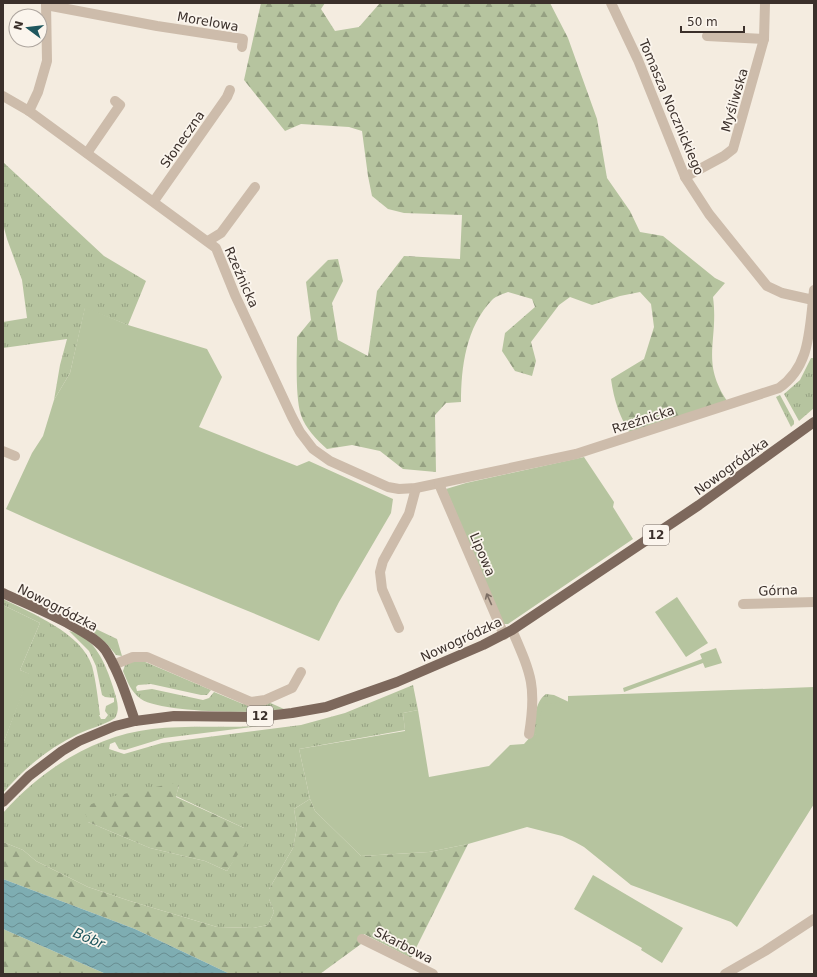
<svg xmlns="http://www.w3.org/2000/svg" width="817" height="977" viewBox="0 0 817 977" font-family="'DejaVu Sans',sans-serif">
	<defs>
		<pattern id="grass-tufts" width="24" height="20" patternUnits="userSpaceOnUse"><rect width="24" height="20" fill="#b6c49f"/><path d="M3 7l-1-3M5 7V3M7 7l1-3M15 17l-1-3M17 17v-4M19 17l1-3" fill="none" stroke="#95a082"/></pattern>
		<pattern id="forest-firs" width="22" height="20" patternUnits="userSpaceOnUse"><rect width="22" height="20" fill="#b6c49f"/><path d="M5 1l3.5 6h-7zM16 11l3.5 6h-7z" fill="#95a082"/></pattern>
		<pattern id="water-waves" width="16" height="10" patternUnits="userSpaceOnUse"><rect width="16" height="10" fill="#7eadb2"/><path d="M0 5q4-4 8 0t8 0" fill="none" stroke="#688d91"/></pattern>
	</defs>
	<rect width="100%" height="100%" fill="#f4ece0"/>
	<g fill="url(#grass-tufts)" fill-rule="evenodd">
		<polygon points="3,162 104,256 146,281 128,325 85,308 70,373 54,400 60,365 67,339 3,348 3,322 27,318 22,280 7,239 3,224"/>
		<polygon points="811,358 814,358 814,408 799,421 784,394 800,380"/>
		<polygon points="780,395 794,421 794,424 791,427 776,397"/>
		<path d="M3,599c28,14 79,34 89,67 4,15 6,33 8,49h-1l2,4h4l3,-4 -3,-4 1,-5 8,-4v-4l-9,-1 -3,-2 -6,-29 -7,-15 -20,-20c26,5 37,34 44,56 3,11 8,21 2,31 -10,7 -25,10 -37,16 -29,14 -54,34 -75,59v-49l26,-70 -9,-4 20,-47 -37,-18z"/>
		<polygon points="96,629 117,639 122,656 116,655 107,644 94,633"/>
		<path d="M143,661l68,29 -4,5h-6l-50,-11 -13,1 -2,2 1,4 15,-2 51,11 6,-2 5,-6 29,12 23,-3 18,8c-25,5 -123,4 -143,-10 -10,-7 -14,-18 -18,-28l2,-6 6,-3z"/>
		<path d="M413,685l5,25 -15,3 2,17 -106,19 11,50 -16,10 3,18 -4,21 -24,41v10l5,13 -6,13 -15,3 -36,-1 -87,-26 -42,-14 -52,-26 -13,-11 -20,-8v-29c38,-43 90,-77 149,-84 35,-4 71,-1 107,-3l-95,12 -39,12 -6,-1 -4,-7 -5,2 -1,5 15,5 38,-11 139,-18 44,-12zM179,786l-3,10 68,32 -11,33 -6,10 -22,-10 -55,-13 -62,-26z"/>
		<path d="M546,694l8,1 15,7 -34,33h-3c3,-13 2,-33 14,-41z"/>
	</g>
	<g fill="url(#forest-firs)">
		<path d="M261,3h64l-4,6 14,22 24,-4 21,-24h170l18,35 29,81 10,59 23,33 10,21 23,4 52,42 10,5 -12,14c6,45 -14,66 17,108l-98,32c-12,-19 -18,-36 -21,-58l33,-20 10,-32 -3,-23 -11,-12 -20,4 -28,9 -22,-8 -11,8 -28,37 5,19 -4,15 -17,-5 -13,-20 3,-18 30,-26 -3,-8 -24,-7c-5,2 -12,4 -16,8 -26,27 -31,67 -31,102l-15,1 -11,12 1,57 -33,-3 -23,-18 -28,-6 -25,4c-10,-9 -22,-21 -26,-34 -6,-18 -4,-58 -4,-78l14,-17 -5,-38 22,-22 10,-1 5,22 -11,22 6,37 30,16 9,-65 27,-35 56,3 2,-44 -58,-2 -16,-4 -16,-13 -4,-20 -6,-45 -13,-4 -48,-3 -16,7 -41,-51z"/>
		<polygon points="174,783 179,785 176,797 244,828 248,839 227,871 205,861 150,848 88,822 85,812 89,805 110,797"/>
		<polygon points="310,799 315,811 361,856 429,852 468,844 411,958 364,934 361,944 320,974 230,974 135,929 3,879 3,842 23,850 36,861 88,887 130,901 217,927 253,928 268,925 274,912 269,899 269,889 293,848 297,827 294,809"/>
		<polygon points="3,929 106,974 3,974"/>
	</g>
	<g fill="#b6c49f">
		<path d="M85,307l43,18 79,24 15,28 -23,50 98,39 12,-5 84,38 -2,14 -52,89 -20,39c-104,-45 -210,-85 -313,-132l26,-56 11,-17 11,-36 16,-27z"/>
		<polygon points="584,457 614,502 613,507 633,539 508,624 503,624 446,489 466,483"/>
		<polygon points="677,597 708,643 686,657 655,612"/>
		<polygon points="3,605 40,623 20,670 30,674 3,744"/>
		<polygon points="716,648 722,663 705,668 703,663 624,692 623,688 702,659 700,654"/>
		<polygon points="814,687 814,804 737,927 731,922 631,885 584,847 575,842 562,836 527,827 468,844 429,852 361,856 315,811 310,799 299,749 405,731 403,713 418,710 429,777 489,766 510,745 524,744 532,735 535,735 543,704 568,702 568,696"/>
		<polygon points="593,875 683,928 662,963 641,950 642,948 574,909"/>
	</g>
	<polygon fill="url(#water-waves)" points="3,879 135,929 230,974 106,974 3,929"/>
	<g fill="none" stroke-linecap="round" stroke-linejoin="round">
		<g stroke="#cdbcab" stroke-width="10">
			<polyline points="611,3 638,60 685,177 709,214 767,286 782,293 813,300 814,290"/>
			<polyline points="46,5 157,26 243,39 242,47"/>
			<polyline points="707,36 764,39"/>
			<path d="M3,96l26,15 187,137 19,47 57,122 8,15 13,17 17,12 58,26 11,2 17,-1 160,-34 203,-66c30,-21 30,-54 34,-88"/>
			<polyline points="29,111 38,92 47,61 46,3"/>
			<polyline points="87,153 120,105 115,101"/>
			<polyline points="685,177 724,156 733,149 764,39 765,3"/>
			<polyline points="154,201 227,97 230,90"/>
			<polyline points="208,241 221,233 255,187"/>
			<polyline points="3,451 15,456"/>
			<polyline points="439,484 504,635"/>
			<polyline points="743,604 814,602"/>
			<polyline points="399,628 382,589 380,572 383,561 409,514 416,488"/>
			<path d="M512,630c19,44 25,56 17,104"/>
			<polyline points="113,665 133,657 147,657 251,702 265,700 292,688 301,672"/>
			<polyline points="362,939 433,974"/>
			<polyline points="725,974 765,951 814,919"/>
		</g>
		<g stroke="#7d685c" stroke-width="10">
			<path d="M3,593c25,12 89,37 103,58 13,21 21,47 29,70"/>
			<polyline points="3,802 29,776 62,751 79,741 115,726 135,721 174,716 259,717 292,713 326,707 397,682 483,645 512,630 699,505 814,422"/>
		</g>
	</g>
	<defs><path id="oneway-shaft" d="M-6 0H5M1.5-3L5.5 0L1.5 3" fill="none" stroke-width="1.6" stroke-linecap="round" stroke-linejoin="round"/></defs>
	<use stroke="#7d6f65" href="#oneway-shaft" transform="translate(489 599) rotate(-114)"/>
	<g text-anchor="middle" stroke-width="3.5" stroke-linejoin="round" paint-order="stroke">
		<g fill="#fbf5ed" stroke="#756b65" stroke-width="1">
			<rect x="643" y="525" width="26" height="20" rx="3"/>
			<rect x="247" y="706" width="26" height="20" rx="3"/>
		</g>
		<g font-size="12" font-weight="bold" fill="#3b302b">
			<text x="656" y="539">12</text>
			<text x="260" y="720">12</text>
		</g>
		<g font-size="13" fill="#3b302b" stroke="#fbf5ed">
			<text transform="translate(208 21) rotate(10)" y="5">Morelowa</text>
			<text transform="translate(734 100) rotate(-74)" y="5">Myśliwska</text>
			<text transform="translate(672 107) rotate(67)" y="5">Tomasza Nocznickiego</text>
			<text transform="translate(182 139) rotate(-55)" y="5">Słoneczna</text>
			<text transform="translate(242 277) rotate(66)" y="5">Rzeźnicka</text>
			<text transform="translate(643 419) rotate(-18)" y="5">Rzeźnicka</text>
			<text transform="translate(731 466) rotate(-36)" y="5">Nowogródzka</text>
			<text transform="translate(483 554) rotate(67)" y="5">Lipowa</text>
			<text transform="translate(778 590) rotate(-2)" y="5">Górna</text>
			<text transform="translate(58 607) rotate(27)" y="5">Nowogródzka</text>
			<text transform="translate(461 639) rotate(-25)" y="5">Nowogródzka</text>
			<text transform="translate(404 945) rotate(27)" y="5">Skarbowa</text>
		</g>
		<g font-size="14" font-style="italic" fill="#1f575e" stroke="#fbf5ed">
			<text transform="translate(89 938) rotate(23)" y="5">Bóbr</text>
		</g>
	</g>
	<rect width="817" height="977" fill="none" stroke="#3b302b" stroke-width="8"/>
	<g transform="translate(28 28) rotate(285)"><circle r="19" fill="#fbf5ed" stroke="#aea69f"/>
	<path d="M0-3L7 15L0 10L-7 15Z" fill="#1f575e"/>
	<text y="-6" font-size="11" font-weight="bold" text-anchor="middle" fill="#3b302b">N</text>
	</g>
	<path d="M681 26v6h63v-6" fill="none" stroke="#3b302b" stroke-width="2"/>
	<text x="687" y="26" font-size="12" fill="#3b302b" stroke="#fbf5ed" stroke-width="3" paint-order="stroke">50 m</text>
</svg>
